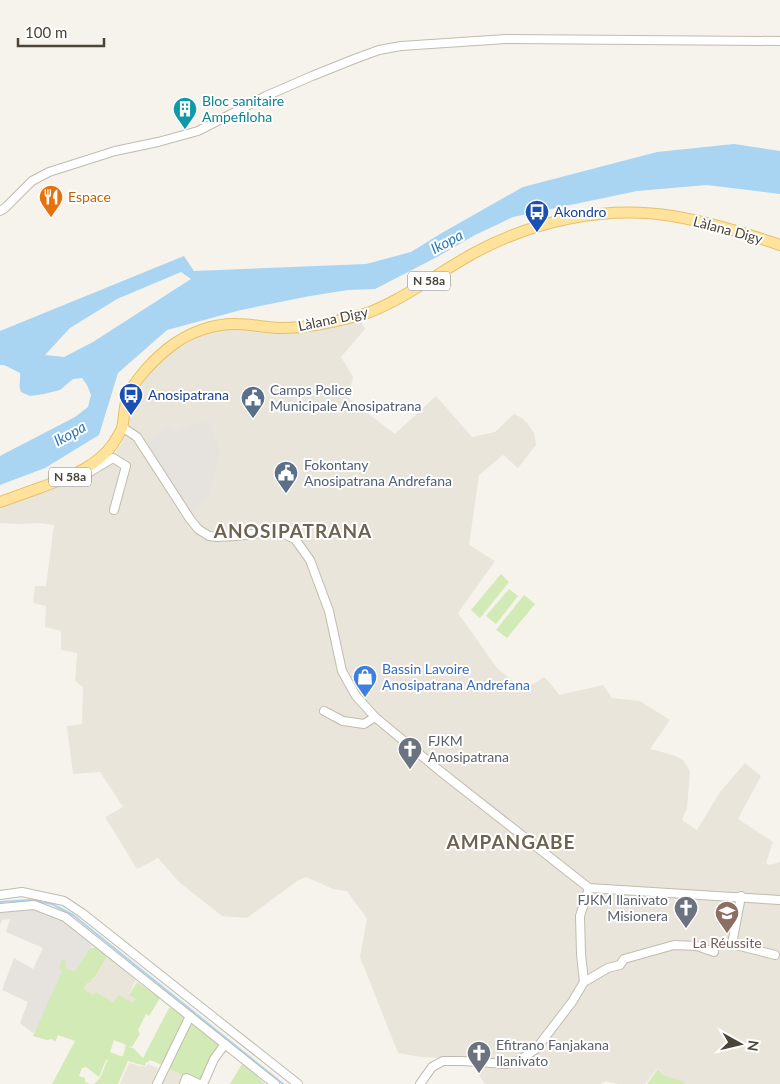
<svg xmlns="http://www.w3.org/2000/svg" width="780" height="1084" viewBox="0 0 780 1084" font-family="Lato,sans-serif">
	<rect width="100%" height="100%" fill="#f6f3ec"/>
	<g fill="#eae5da">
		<polygon points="360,320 365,329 341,357 353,377 348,398 395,434 436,396 472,437 495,432 514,414 522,418 528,424 534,433 536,445 518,468 503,455 479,475 469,545 495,561 458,613 497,668 515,683 533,684 544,677 551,684 559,695 603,685 612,698 640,701 670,720 650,749 673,755 683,760 690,771 687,808 682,820 697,830 720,792 745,763 761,776 738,819 773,842 766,863 770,865 780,862 780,1084 670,1084 658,1068 645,1084 618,1084 605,1081 600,1084 485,1084 468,1059 421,1057 398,1053 360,957 367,919 347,891 333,889 306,877 297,881 247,918 222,916 179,882 158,858 137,869 105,817 123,807 100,772 73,774 67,726 82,724 83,687 75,681 77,653 61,650 61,631 45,627 46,606 33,603 35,586 46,586 54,525 39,523 18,524 0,523 0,506 88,471 116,452 125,437 130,404 151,371 172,352 198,337 218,328"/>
		<polygon points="107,956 136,980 129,994 136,999 133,1004 113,1002 96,992 93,995 84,989 84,986 93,977 95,977"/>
		<polygon points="129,1063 145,1067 148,1064 158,1068 152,1084 120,1084"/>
		<polygon points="165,1067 185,1076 182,1084 157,1084"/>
	</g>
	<g fill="#e6e2dd">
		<polygon points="208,419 219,449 215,472 207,499 191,512 165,476 145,444 169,425 175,433"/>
		<polygon points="31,909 44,910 64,918 95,943 90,948 75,971 66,968 62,971 38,1027 33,1033 20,1023 28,1002 2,990 14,958 33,969 43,948 6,932 10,919 2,920 0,925 0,913"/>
	</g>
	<g fill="#d2eab5" fill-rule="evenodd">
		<polygon points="501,574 509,582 480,618 471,610"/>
		<polygon points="509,589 518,596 496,624 486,616"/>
		<polygon points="524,595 535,604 507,638 496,630"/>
		<path d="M96,947l11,9 -12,21h-2l-3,6h-3l-2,3 -1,3 9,6 3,-3 17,10 6,-7 14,8 3,-4 -7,-4 8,-13 23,16 -11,18 -3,-2 -8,16 2,4 -8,13 -4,-1 6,3 9,9 26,-50h4l12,10 -23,47 -12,-5 -2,2h-2l-1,4 -17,-5 -10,23h-24l6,-6 8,-19 -2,1 -7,17 -13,-10 -4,1 -3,8 6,2v4l5,2h-38l23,-43 -17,-6 -3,7 -3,-3 -5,1 -14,-4 29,-65 -3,-3 3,-8 4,1v7l9,3 15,-23zM114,1040l12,5 -3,11h-3l-10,-4z"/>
		<polygon points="188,1022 223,1046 202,1084 165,1067"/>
		<polygon points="242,1064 247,1066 265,1084 230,1084"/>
		<polygon points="658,1069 663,1075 684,1082 684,1084 647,1084"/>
	</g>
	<path fill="#a9d4f2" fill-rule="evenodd" d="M734,144l46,7v43l-73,-9 -70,6 -124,26 -38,18 -36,21 -64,33 -27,1 -38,6 -69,14 -74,20 -49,43 -19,62 -54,33 -45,17v-29l75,-39 13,-10 3,-12 -4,-10 -5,-7 -9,1 -13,11 -16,4 -14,2 -9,-4c-3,-7 0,-13 -1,-19l-16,-8h-4v-34l184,-75 10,15 172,-7 45,-12 29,-18 83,-47 134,-35zM181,272l10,7 -98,63 -29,15 -19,-2 25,-27 47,-29z"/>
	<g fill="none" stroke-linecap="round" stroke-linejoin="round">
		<polyline stroke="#a9d4f2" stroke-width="2" points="0,902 30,900 52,904 73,915 283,1084"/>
		<defs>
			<g id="minor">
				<polyline points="0,211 5,208 32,181 49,172 115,151 158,142 198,131 266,96 312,76 357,58 379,50 401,46 506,39 780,41"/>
				<polyline points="122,427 137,437 190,519 198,529 209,536 217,537 236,536 269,532 284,534 295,539 310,560 329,611 342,671 356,696 375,717 440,771 589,888 780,900"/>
				<polyline points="84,469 88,473 113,458 126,466 114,510"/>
				<polyline points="324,711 343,721 364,724 375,717"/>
				<polyline points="0,895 22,892 64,901 82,913 298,1084"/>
				<polyline points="741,896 732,944 775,955"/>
				<polyline points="0,908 34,905 65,917 275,1084"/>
				<polyline points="584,982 608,968 620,965 624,959 674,945 697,946 714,952"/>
				<polyline points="157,1084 190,1016"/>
				<polyline points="184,1084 186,1078 199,1084"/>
				<polyline points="203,1084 214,1059 225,1044"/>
				<polyline points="420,1084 432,1067 443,1061 462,1061 507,1064 518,1061 536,1049 572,1002 584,982 581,954 580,916 589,888"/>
			</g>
			<path id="major" d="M0,502c14,-5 28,-10 42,-15 26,-10 54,-19 71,-43 3,-5 7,-11 9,-16 2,-8 2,-18 4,-26 5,-20 31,-46 48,-58 17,-12 41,-21 63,-20 15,0 29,4 44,4 26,0 54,-6 79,-13 14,-3 28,-11 41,-18 25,-14 48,-30 73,-44 59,-32 132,-48 198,-37 37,6 73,17 108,29"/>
		</defs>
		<use href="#minor" stroke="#c2bbae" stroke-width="10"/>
		<use href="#major" stroke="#e6c16a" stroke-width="12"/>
		<use href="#minor" stroke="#fff" stroke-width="8"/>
		<use href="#major" stroke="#ffe39c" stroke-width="10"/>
	</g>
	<defs>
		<symbol id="building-pin" viewBox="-11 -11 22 30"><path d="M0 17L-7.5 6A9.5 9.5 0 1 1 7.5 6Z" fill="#0f9aa8" stroke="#fff"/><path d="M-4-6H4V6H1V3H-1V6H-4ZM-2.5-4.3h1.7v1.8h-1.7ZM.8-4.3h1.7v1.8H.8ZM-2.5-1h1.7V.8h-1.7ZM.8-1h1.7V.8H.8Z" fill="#fff"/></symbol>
		<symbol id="restaurant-pin" viewBox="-11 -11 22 30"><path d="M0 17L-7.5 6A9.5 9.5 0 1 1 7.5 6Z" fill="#e8710a" stroke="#fff"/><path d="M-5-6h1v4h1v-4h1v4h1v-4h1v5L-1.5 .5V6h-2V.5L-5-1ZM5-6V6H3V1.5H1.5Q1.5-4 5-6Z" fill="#fff"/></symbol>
		<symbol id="bus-pin" viewBox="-11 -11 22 30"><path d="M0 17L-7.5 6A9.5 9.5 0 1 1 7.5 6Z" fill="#1a4fb4" stroke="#fff"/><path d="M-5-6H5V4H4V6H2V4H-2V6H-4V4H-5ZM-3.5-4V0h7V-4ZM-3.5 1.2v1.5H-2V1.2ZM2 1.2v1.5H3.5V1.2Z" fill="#fff"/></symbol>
		<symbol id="civic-pin" viewBox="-11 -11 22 30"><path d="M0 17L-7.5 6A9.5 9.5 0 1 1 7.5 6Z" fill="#5c6f8a" stroke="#fff"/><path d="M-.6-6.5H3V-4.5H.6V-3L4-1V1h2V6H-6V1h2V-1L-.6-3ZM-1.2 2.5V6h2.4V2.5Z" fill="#fff"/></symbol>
		<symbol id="shop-pin" viewBox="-11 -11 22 30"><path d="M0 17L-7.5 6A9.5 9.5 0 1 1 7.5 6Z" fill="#3f7fe0" stroke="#fff"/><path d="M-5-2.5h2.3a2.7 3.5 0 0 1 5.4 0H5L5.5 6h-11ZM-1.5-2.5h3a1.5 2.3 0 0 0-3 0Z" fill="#fff"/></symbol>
		<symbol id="church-pin" viewBox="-11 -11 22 30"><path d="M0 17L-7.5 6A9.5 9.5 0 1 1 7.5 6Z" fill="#6b7280" stroke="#fff"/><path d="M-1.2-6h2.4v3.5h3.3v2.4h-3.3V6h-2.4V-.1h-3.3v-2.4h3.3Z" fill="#fff"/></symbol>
		<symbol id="school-pin" viewBox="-11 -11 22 30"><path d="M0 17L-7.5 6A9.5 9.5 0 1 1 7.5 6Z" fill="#8d6e63" stroke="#fff"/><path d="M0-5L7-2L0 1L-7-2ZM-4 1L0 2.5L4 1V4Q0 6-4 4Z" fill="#fff"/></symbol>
	</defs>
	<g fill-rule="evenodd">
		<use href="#building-pin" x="171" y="95" width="28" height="38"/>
		<use href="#restaurant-pin" x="37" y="183" width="28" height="38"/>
		<use href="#bus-pin" x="523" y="198" width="28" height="38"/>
		<use href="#bus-pin" x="117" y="381" width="28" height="38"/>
		<use href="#civic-pin" x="239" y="384" width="28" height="38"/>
		<use href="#civic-pin" x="272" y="459" width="28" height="38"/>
		<use href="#shop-pin" x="351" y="663" width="28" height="38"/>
		<use href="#church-pin" x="396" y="735" width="28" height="38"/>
		<use href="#church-pin" x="672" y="894" width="28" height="38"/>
		<use href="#school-pin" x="713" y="899" width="28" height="38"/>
		<use href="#church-pin" x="465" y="1039" width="28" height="38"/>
	</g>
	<g text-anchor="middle" stroke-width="4" stroke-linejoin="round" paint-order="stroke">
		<g fill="#fff" stroke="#817c74" stroke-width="1">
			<rect x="408" y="271.5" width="42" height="19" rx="4"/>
			<rect x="49" y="467.5" width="42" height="19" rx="4"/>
		</g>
		<g font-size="12" font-weight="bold" fill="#4b4439">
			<text x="429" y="285">N 58a</text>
			<text x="70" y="481">N 58a</text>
		</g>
		<g font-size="14" fill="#0d838f" stroke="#fff" text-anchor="start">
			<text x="202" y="106">Bloc sanitaire<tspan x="202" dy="16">Ampefiloha</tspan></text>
		</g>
		<g font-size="14" fill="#c56008" stroke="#fff" text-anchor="start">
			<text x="68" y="202">Espace</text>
		</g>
		<g font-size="14" fill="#164399" stroke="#fff" text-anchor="start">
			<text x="554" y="217">Akondro</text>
			<text x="148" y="400">Anosipatrana</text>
		</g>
		<g font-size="14" fill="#4b4439" stroke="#fff">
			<text transform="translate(728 230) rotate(15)" y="5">Làlana Digy</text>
			<text transform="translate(333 319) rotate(-12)" y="5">Làlana Digy</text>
		</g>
		<g font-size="14" fill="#4e5e75" stroke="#fff" text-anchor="start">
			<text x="270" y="395">Camps Police<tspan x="270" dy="16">Municipale Anosipatrana</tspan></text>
			<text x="304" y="470">Fokontany<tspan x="304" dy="16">Anosipatrana Andrefana</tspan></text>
		</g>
		<g font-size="14" fill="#366cbe" stroke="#fff" text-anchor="start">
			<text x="382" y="674">Bassin Lavoire<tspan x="382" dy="16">Anosipatrana Andrefana</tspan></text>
		</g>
		<g font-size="14" fill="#5b616d" stroke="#fff" text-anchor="start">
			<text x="428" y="746">FJKM<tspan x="428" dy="16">Anosipatrana</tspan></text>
			<text x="668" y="905" text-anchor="end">FJKM Ilanivato<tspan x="668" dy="16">Misionera</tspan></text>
			<text x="496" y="1050">Efitrano Fanjakana<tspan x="496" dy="16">Ilanivato</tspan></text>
		</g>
		<g font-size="14" fill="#785e54" stroke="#fff">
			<text x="727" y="948">La Réussite</text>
		</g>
		<g font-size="15" font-style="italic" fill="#2e7ab2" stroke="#fff">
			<text transform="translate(447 242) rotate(-28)" y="5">Ikopa</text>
			<text transform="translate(70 434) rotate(-29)" y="5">Ikopa</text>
		</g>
		<g font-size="19" font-weight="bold" letter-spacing="1" fill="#6e6250" stroke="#fff">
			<text x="293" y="538">ANOSIPATRANA</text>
			<text x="511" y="849">AMPANGABE</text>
		</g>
	</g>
	<g transform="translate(740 1044) rotate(98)" stroke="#ffffff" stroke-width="4" paint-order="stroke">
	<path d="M0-4L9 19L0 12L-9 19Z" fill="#4b4439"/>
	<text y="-8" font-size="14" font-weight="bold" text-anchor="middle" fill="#4b4439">N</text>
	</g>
	<path d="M18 38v8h86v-8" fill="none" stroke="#4b4439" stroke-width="2.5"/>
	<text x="25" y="38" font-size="15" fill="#4b4439" stroke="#ffffff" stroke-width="4" paint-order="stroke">100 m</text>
</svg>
